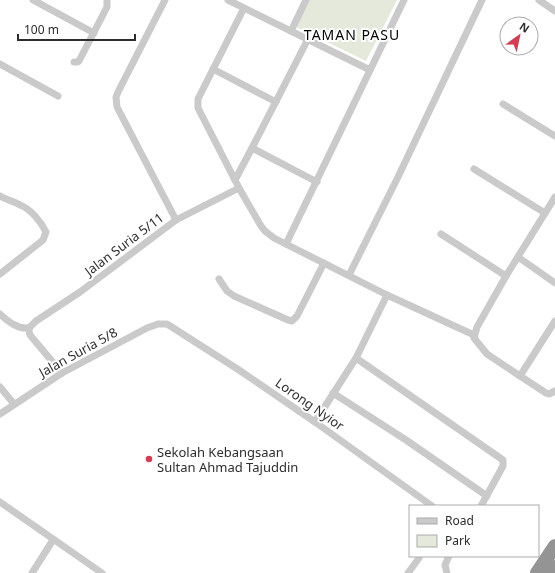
<svg xmlns="http://www.w3.org/2000/svg" width="555" height="573" viewBox="0 0 555 573" font-family="'Noto Sans',sans-serif">
	<rect width="100%" height="100%" fill="#fff"/>
	<polygon fill="#e4e9db" points="309,0 397,0 366,61 296,27"/>
	<g fill="none" stroke-linecap="round" stroke-linejoin="round">
		<g stroke="#cacaca" stroke-width="7">
			<polyline points="33,0 94,33"/>
			<polyline points="165,0 118,92 116,97 117,107 176,220"/>
			<polyline points="228,0 370,70"/>
			<polyline points="539,0 555,11"/>
			<polyline points="244,8 198,99 198,108 239,188 261,226 265,231 274,238 387,295 474,335"/>
			<polyline points="291,31 306,0"/>
			<polyline points="74,62 77,62 79,61 107,7 107,1"/>
			<polyline points="0,64 58,96"/>
			<polyline points="213,69 276,102"/>
			<polyline points="503,104 555,136"/>
			<polyline points="252,148 317,182"/>
			<polyline points="474,169 545,213"/>
			<polyline points="235,180 252,148 308,39"/>
			<path d="M0,196c6,4 14,5 20,9 11,4 21,17 26,27l-3,8 -43,34"/>
			<polyline points="555,197 506,276 477,327 474,338 487,354 520,376 555,321"/>
			<polyline points="441,234 506,276"/>
			<polyline points="286,244 404,0"/>
			<polyline points="518,257 555,283"/>
			<polyline points="349,275 398,177 482,0"/>
			<polyline points="219,279 227,291 234,296 288,320 292,321 297,316 324,263"/>
			<path d="M0,314c9,8 17,15 29,14"/>
			<polyline points="29,328 36,321 80,292 176,220 239,188"/>
			<polyline points="29,328 29,331 30,335 62,373"/>
			<polyline points="356,358 503,460 503,466 481,506"/>
			<polyline points="520,376 546,393 549,394 555,391"/>
			<polyline points="0,387 14,404"/>
			<polyline points="333,393 406,440 487,496"/>
			<polyline points="0,414 62,373 147,328 158,324 167,324 239,370 315,422 432,506"/>
			<polyline points="315,422 356,358 387,295"/>
			<polyline points="0,502 102,573"/>
			<polyline points="32,573 53,540"/>
			<polyline points="408,573 419,558"/>
			<polyline points="447,573 445,565 449,556"/>
		</g>
		<g stroke="#949494" stroke-width="14">
			<polyline points="537,573 555,546"/>
			<polyline points="551,573 555,567"/>
		</g>
	</g>
	<circle fill="#d63c51" stroke="#fff" stroke-width="1.5" cx="149" cy="459" r="4"/>
	<g text-anchor="middle" stroke-width="4" stroke-linejoin="round" paint-order="stroke">
		<g font-size="13" fill="#2d2d2d" stroke="#fff">
			<text transform="translate(124 244) rotate(-37)" y="5">Jalan Suria 5/11</text>
			<text transform="translate(78 352) rotate(-29)" y="5">Jalan Suria 5/8</text>
			<text transform="translate(310 404) rotate(35)" y="5">Lorong Nyior</text>
		</g>
		<g font-size="13" fill="#2d2d2d" stroke="#fff" text-anchor="start">
			<text x="157" y="457">Sekolah Kebangsaan<tspan x="157" dy="15">Sultan Ahmad Tajuddin</tspan></text>
		</g>
		<g font-size="14" letter-spacing="1" fill="#000" stroke="#fff">
			<text x="352" y="40">TAMAN PASU</text>
		</g>
	</g>
	<rect x="409" y="505" width="130" height="52" fill="#ffffff" stroke="#ababab"/>
	<rect x="417" y="518" width="20" height="6" fill="#cacaca" stroke="#ababab"/>
	<text x="445" y="525" font-size="12" fill="#2d2d2d">Road</text>
	<rect x="417" y="535" width="20" height="12" fill="#e4e9db" stroke="#ababab"/>
	<text x="445" y="545" font-size="12" fill="#2d2d2d">Park</text>
	<g transform="translate(519 36) rotate(33)"><circle r="19" fill="#ffffff" stroke="#ababab"/>
	<path d="M0-3L7 15L0 10L-7 15Z" fill="#d63c51"/>
	<text y="-6" font-size="11" font-weight="bold" text-anchor="middle" fill="#2d2d2d">N</text>
	</g>
	<path d="M18 34v6h117v-6" fill="none" stroke="#2d2d2d" stroke-width="2"/>
	<text x="24" y="34" font-size="12" fill="#2d2d2d" stroke="#ffffff" stroke-width="3" paint-order="stroke">100 m</text>
</svg>
